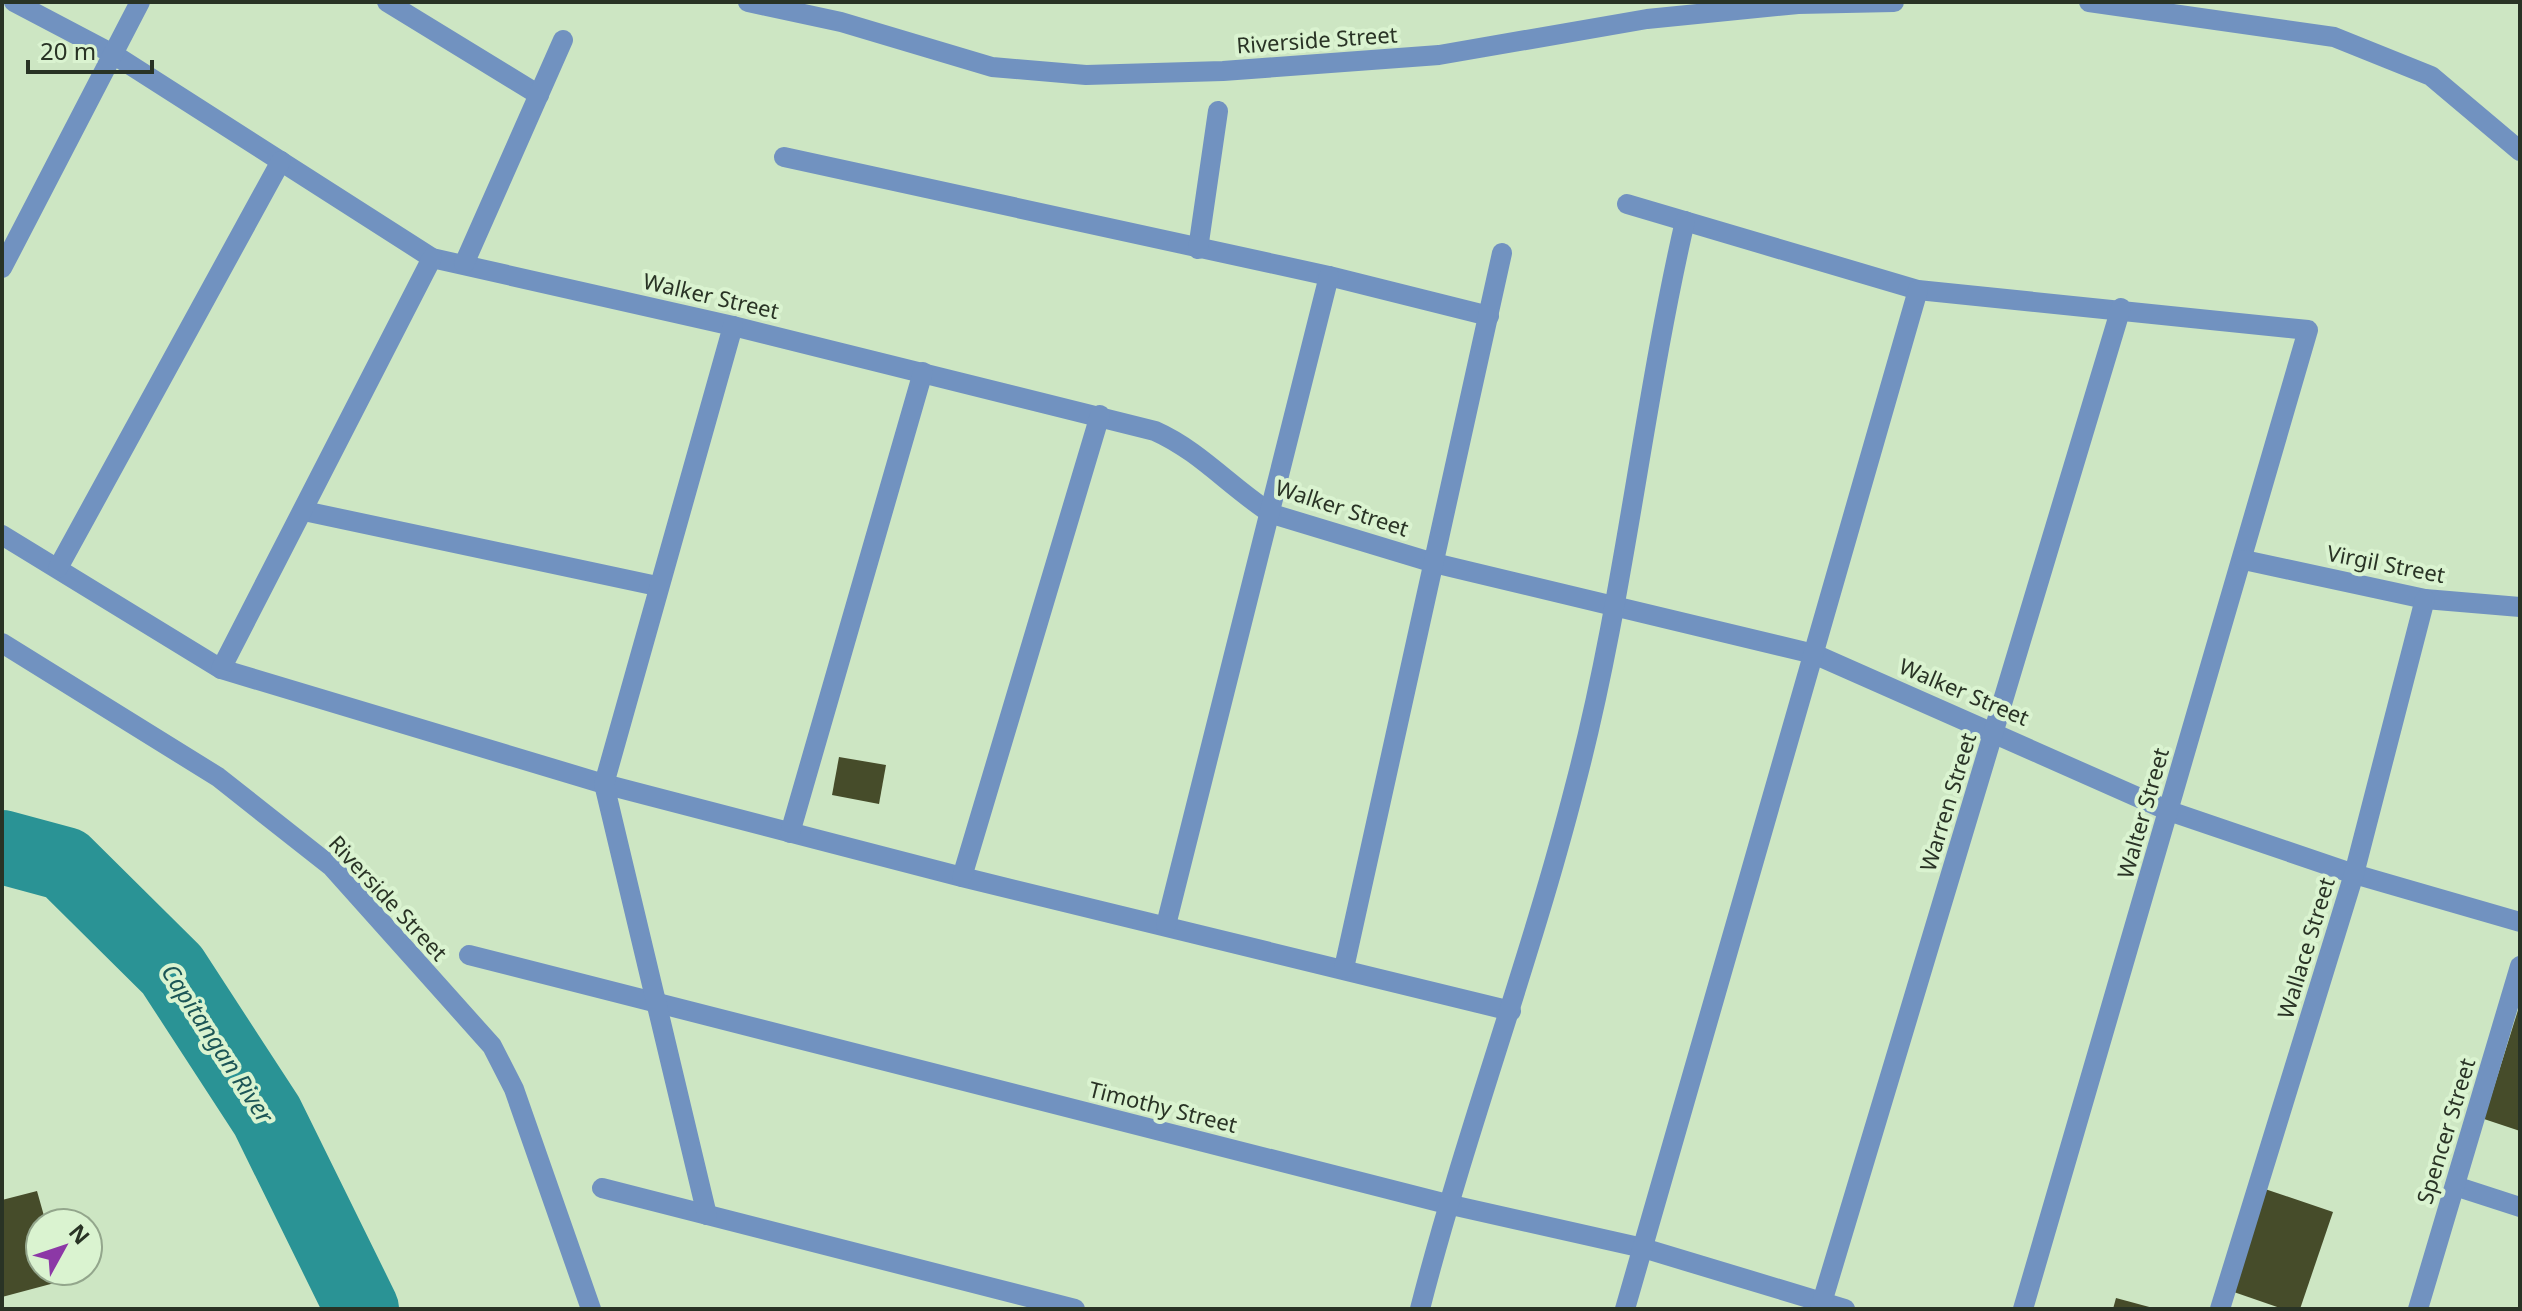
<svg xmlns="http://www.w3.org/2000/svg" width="2522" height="1311" viewBox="0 0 2522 1311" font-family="'Noto Sans',sans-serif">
	<rect width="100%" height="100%" fill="#cde6c3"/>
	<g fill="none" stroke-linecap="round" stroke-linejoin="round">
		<polyline stroke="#2a9395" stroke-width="74" points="2,847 65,864 172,970 267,1116 362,1309"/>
	</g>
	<g fill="#464c2a">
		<polygon points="839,757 886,765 879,804 832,795"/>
		<polygon points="2519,1007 2520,1007 2520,1131 2484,1119"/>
		<polygon points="2262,1188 2333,1212 2300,1309 2283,1309 2228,1290"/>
		<polygon points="37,1191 46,1223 40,1223 40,1271 60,1271 62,1281 2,1297 2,1200"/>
		<polygon points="2116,1298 2153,1308 2153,1309 2113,1309"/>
	</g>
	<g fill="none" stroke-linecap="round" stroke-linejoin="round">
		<g stroke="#7192c0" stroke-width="20">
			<path d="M14,2l99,52 319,204 301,68 422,105c45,20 76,57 117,83l162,49 380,91 355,157 185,63 166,48"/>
			<polyline points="387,2 539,95"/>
			<polyline points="748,2 841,22 992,67 1086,75 1223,71 1439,55 1647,19 1798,4 1894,2"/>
			<polyline points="2089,2 2334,37 2431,76 2520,151"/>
			<polyline points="784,157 1329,276 1489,316"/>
			<polyline points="1627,204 1918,290 2308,330 2023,1309"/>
			<polyline points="1198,249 1218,111"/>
			<polyline points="464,264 563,40"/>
			<polyline points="2,268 140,2"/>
			<polyline points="304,511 657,586"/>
			<polyline points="2,535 221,669 604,784 962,877 1511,1011"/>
			<polyline points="2244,560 2425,599 2520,607"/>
			<polyline points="58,568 281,161"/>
			<polyline points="2,643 218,777 332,867 492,1046 514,1089 591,1309"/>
			<polyline points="221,669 432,258"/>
			<polyline points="790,833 923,372"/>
			<polyline points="962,877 1100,415"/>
			<polyline points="1166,925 1329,276"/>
			<polyline points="469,955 1447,1204 1643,1248 1845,1309"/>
			<polyline points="1344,968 1502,253"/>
			<polyline points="2455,1186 2520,1207"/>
			<polyline points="602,1188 1075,1309"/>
			<polyline points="707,1215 604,784 733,326"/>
			<path d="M1420,1309c45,-176 110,-347 155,-523 49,-185 67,-378 110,-565"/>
			<polyline points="1625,1309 1918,290"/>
			<polyline points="1820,1309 2121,308"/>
			<polyline points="2220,1309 2354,874 2425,599"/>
			<polyline points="2418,1309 2520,966"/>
		</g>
	</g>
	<g text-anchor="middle" stroke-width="8" stroke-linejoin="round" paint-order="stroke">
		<g font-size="22" fill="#293325" stroke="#daf3d0">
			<text transform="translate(1317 40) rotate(-4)" y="8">Riverside Street</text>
			<text transform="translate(711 296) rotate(13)" y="8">Walker Street</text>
			<text transform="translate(1342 508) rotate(18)" y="8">Walker Street</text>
			<text transform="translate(2386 564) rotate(11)" y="8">Virgil Street</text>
			<text transform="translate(1964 692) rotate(23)" y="8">Walker Street</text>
			<text transform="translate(1948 802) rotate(-73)" y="8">Warren Street</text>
			<text transform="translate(2143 813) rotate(-74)" y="8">Walter Street</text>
			<text transform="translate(388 898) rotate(47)" y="8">Riverside Street</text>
			<text transform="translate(2306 948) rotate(-73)" y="8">Wallace Street</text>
			<text transform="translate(1163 1107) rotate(14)" y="8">Timothy Street</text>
			<text transform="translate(2446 1131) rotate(-73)" y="8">Spencer Street</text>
		</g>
		<g font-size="24" font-style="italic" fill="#1c5556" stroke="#daf3d0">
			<text transform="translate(217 1044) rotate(57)" y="8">Capitangan River</text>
		</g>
	</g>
	<rect width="2522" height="1311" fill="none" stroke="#293325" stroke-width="8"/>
	<g transform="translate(64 1247) rotate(50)"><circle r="38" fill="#daf3d0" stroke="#93a68c" stroke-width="2"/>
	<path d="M0-6L14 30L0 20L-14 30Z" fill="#8c38a6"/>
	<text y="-12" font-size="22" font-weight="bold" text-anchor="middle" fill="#293325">N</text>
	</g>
	<path d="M28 60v12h124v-12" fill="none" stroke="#293325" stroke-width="4"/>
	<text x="40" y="60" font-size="24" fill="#293325" stroke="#daf3d0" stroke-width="6" paint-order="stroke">20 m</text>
</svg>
